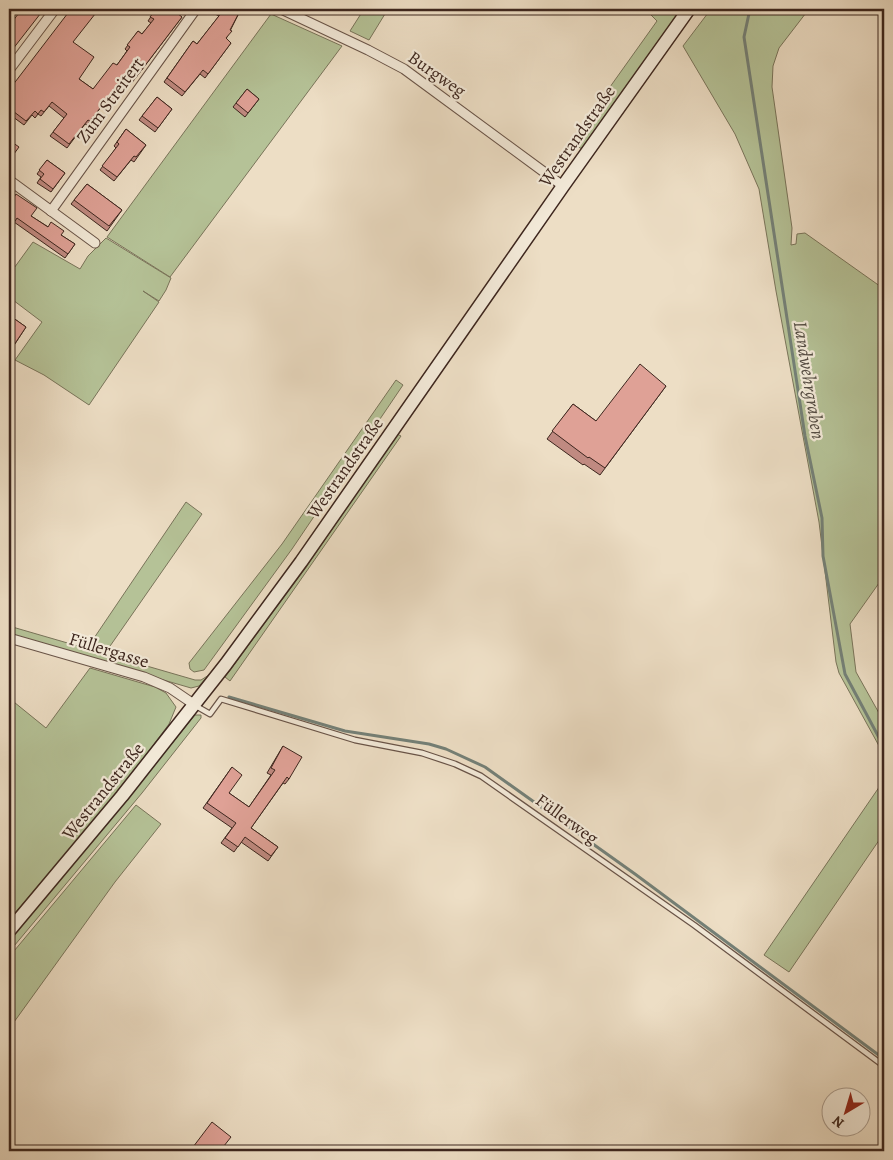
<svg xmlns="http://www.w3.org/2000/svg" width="893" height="1160" viewBox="0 0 893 1160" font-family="Alegreya,serif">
	<rect width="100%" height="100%" fill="#eddec5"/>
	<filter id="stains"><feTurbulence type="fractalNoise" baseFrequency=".004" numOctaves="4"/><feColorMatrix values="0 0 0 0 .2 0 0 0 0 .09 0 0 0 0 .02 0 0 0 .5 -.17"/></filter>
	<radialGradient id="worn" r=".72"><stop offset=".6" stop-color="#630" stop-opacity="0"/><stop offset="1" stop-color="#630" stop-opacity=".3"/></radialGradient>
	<g fill="#b5c297" stroke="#79745a">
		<polygon points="364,9 388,9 369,40 350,31"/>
		<polygon points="645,9 682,9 582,149 575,145 564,160 555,164 657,21"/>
		<polygon points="711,9 809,9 779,48 773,66 772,87 792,228 791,245 796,244 797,234 805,233 884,289 884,576 850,624 856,672 884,722 884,755 839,673 836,662 819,522 776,291 759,189 735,134 683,46"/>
		<polygon points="271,14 342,46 170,277 107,237"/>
		<polygon points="106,238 171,278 166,290 159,301 143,291 159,302 89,405 44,375 15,360 42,322 9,297 9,275 33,242 80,269 88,256"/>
		<polygon points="396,380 403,385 292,549 204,670 194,672 190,669 189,663 282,544"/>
		<polygon points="397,434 401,436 230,681 225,677 307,566"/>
		<polygon points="186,502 202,514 108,649 90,644"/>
		<polygon points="9,626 195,680 201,680 209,675 199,686 191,688 9,635"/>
		<polygon points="90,668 155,687 166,693 176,707 169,724 116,795 9,920 9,698 46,728"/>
		<polygon points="195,715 201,715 201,718 142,793 9,952 9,938 120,808"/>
		<polygon points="884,780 884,833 789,972 764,955"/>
		<polygon points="136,805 161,824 115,882 9,1029 9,957"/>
	</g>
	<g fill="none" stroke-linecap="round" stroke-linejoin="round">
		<g stroke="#748077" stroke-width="3">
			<polyline points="750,9 744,37 805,436 822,518 823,556 845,674 884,747"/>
			<polyline points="229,697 345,731 429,744 446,749 485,767 635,874 884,1059"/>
		</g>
		<defs>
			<polyline id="lane" points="196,706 210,714 221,699 355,740 422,753 455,764 481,776 694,925 884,1066"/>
			<g id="street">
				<polyline points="281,9 368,50 404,69 563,186"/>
				<polyline points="9,70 55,9"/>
				<polyline points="9,180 95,243"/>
				<polyline points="51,211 196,9"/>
				<polyline points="9,638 144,677 170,688 195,705"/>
			</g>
			<polyline id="secondary" points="9,931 122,796 226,664 301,562 563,186 689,9"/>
		</defs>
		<use href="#lane" stroke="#695448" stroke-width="7"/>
		<use href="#street" stroke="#695448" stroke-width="11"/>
		<use href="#secondary" stroke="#3d261e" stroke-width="15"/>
		<use href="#lane" stroke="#f3ead9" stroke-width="4.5"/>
		<use href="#street" stroke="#f3ead9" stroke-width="9"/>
		<use href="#secondary" stroke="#f3ead9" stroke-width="12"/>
	</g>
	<g fill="#c08a81" stroke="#3d261e">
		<polygon points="156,9 182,17 131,84 129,83 111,107 105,102 87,125 85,124 67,148 50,136 64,118 49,106 41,116 38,114 35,118 32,115 24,125 9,114 9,90 73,42 79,79 93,89 117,65 127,51 125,49 138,31 142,34 151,23 148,21"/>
		<polygon points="212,9 241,9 226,39 231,43 205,78 200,74 182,96 164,82 193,41 197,44 219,16 211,12"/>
		<polygon points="247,89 259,99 245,117 233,107"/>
		<polygon points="157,97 172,109 155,132 139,120"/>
		<polygon points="126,129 146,145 134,162 131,160 114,181 100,170 116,148 114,146"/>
		<polygon points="47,160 65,173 51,192 37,183 41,177 37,174"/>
		<polygon points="87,184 122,210 107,231 71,204"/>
		<polygon points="9,206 31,216 75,244 65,258 14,222"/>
		<polygon points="9,315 26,327 11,350 9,348"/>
		<polygon points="666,386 600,475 584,464 583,465 547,439 573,404 596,421"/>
		<polygon points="283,746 289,779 285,784 283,783 251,828 278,847 268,861 241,842 234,852 221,843 232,828 203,808 232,767 229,793 249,807 271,775 267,773"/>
	</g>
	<g fill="#dfa196" stroke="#3d261e">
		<polygon points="22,9 44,9 9,54 9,26"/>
		<polygon points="71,9 99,9 73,42 94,57 79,79 93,89 113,63 117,65 130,47 127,45 138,31 142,34 154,19 150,17 156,9 172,9 182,17 134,80 132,79 114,103 108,98 90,121 88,120 69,144 53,132 67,114 52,102 44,112 41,110 38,114 35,111 26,121 9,108 9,90"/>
		<polygon points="215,9 241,9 230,30 232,31 226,38 231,43 208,74 203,70 185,92 167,78 193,41 197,44 222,12"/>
		<polygon points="247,89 259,99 248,113 236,103"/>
		<polygon points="157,97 172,109 158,128 142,116"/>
		<polygon points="126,129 146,145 136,157 134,156 117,177 102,166 119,144 117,142"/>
		<polygon points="9,140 19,147 11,158 9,156"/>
		<polygon points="47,160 65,173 53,189 40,179 44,174 39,170"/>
		<polygon points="87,184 122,210 109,226 74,200"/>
		<polygon points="16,194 37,208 31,216 48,227 51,222 64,231 61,235 75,244 68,254 17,218 9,231 9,206"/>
		<polygon points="9,297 14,301 9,309"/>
		<polygon points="9,315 26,327 14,345 9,342"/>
		<polygon points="640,364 666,386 605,468 589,457 588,458 552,431 573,404 596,421"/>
		<polygon points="283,746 302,757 289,779 287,777 251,828 278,847 271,856 245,837 238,847 225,838 236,823 207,803 232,767 242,775 229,793 249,807 275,770 271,768"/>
		<polygon points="212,1122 231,1137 220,1151 190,1151"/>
	</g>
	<g text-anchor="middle" stroke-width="4.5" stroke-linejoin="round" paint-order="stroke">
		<g font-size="18" fill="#3d261e" stroke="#f3ead9">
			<text transform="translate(437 74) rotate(35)" y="6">Burgweg</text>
			<text transform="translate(110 100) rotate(-54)" y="6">Zum Streitert</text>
			<text transform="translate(577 136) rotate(-55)" y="6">Westrandstraße</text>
			<text transform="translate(345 468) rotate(-55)" y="6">Westrandstraße</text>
			<text transform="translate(109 650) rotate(17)" y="6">Füllergasse</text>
			<text transform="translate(103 791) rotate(-51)" y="6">Westrandstraße</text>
			<text transform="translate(567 819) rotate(36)" y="6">Füllerweg</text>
		</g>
		<g font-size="19" font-style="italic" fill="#544c43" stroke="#f3ead9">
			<text transform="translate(810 380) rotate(81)" y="7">Landwehrgraben</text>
		</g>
	</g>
	<rect width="893" height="1160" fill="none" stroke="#eddec5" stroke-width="30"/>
	<rect x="10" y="10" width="873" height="1140" fill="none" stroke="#3d261e" stroke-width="2.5"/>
	<rect x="15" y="15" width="863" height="1130" fill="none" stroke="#3d261e"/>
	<g transform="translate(846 1112) rotate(218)"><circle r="24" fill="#f3ead9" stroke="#aa9c8e"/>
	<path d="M0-4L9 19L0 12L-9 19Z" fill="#8f2418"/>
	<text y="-8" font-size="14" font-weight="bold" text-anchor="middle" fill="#3d261e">N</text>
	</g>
	<rect width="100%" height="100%" filter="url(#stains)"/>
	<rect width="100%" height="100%" fill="url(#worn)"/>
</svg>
